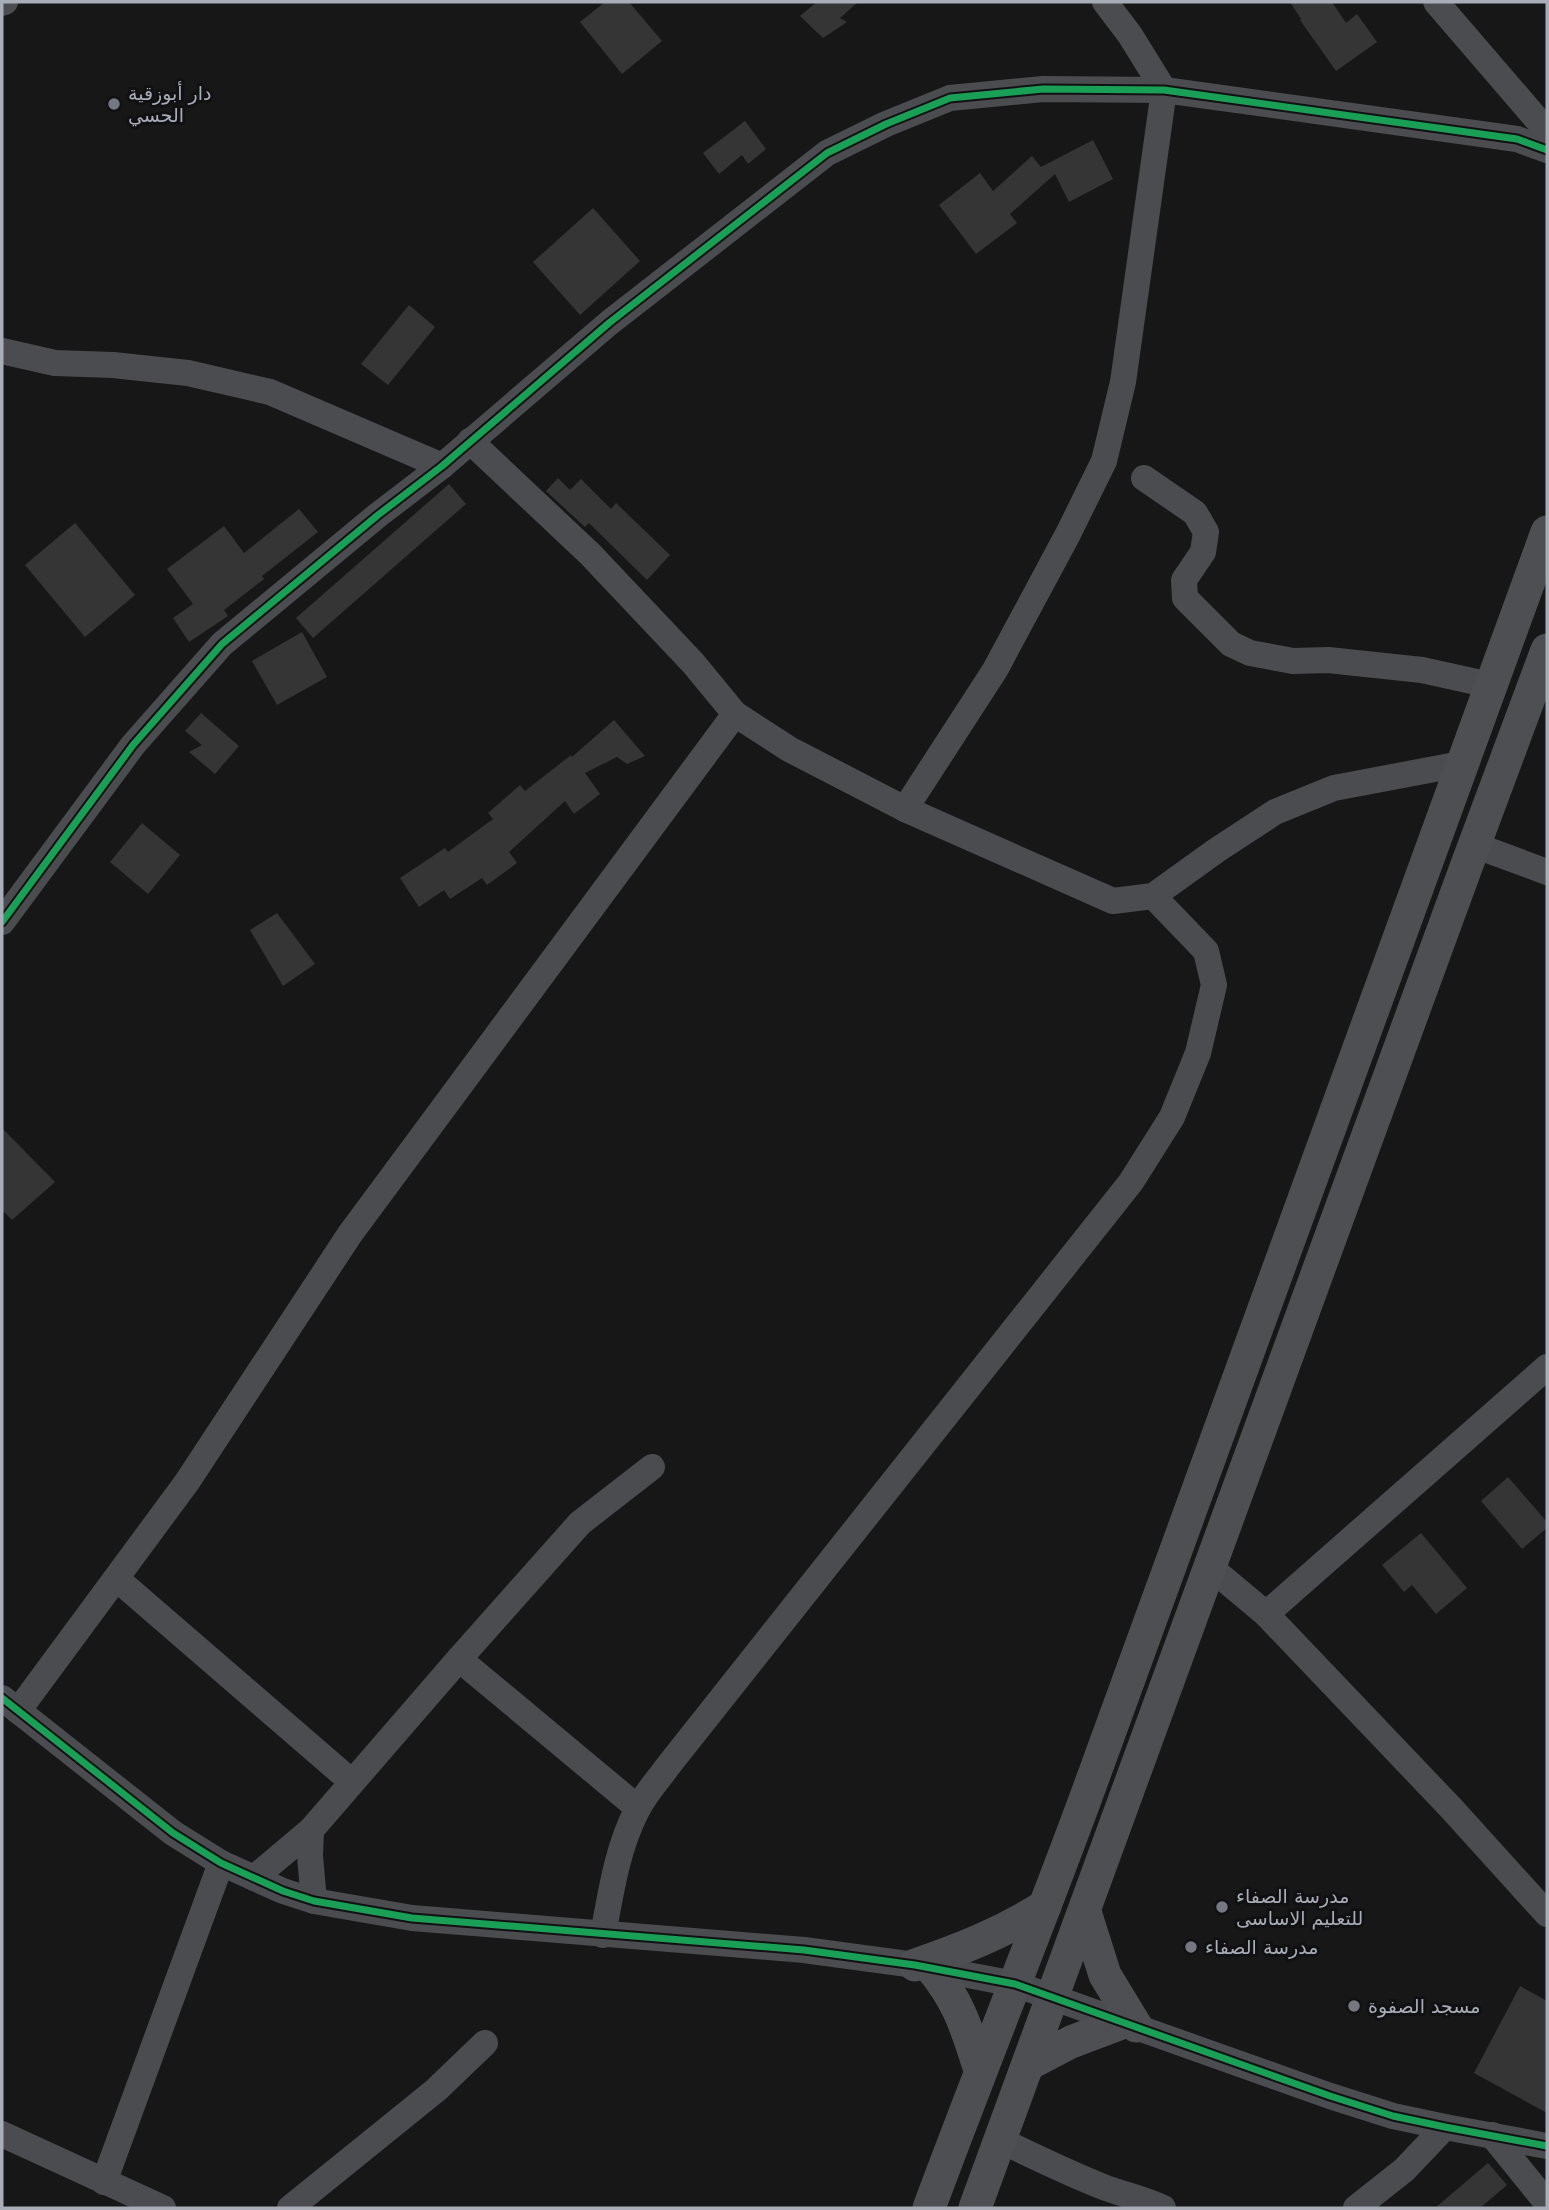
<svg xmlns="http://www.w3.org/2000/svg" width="1549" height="2210" viewBox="0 0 1549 2210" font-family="'DejaVu Sans',Cairo,sans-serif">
	<rect width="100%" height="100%" fill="#171717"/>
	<g fill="#353536">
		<polygon points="605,2 629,2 662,41 622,74 580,22"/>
		<polygon points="817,2 858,2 840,18 847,22 823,38 800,16"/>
		<polygon points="1290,2 1332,2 1346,23 1357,14 1377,42 1336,71 1300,20 1301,19"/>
		<polygon points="745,121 766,149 748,164 742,155 719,174 703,153"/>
		<polygon points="1093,140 1113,179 1069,202 1055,174 1010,214 1017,223 976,254 939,205 980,173 993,191 1032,156 1041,167"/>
		<polygon points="593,208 640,261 580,315 533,262"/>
		<polygon points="409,305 435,327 388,385 361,364"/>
		<polygon points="558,478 570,490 581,479 611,509 616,503 670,555 647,580 589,523 585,527 546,491"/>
		<polygon points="449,484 466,504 313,638 296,618"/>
		<polygon points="299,509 318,532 262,576 264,579 224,610 228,616 189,642 173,618 193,604 167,569 224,526 244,553"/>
		<polygon points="75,523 135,595 85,637 25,565"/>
		<polygon points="302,632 327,677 277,705 252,661"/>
		<polygon points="201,713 239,746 215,774 189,752 202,745 185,731"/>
		<polygon points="614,720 645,756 627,764 617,757 585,773 600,794 574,814 565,801 509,852 517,863 487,885 482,878 450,899 444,890 419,907 400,878 445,848 448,852 493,819 488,813 520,785 525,791 571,755 572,757"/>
		<polygon points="142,823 180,855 148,894 110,862"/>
		<polygon points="277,913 315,964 283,986 250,930"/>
		<polygon points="2,1128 55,1182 12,1220 2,1210"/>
		<polygon points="1508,1477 1547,1522 1547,1528 1522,1549 1481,1501"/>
		<polygon points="1421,1533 1467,1588 1436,1614 1412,1585 1404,1592 1382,1565"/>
		<polygon points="1520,1986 1547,2001 1547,2113 1474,2073"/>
		<polygon points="1488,2163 1507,2185 1480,2208 1435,2208"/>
	</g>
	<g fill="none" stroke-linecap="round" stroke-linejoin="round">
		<g stroke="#4b4c50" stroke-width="26">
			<polyline points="1436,2 1547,131"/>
			<polyline points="2,3 5,2"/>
			<polyline points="2,351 55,363 113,365 188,373 270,392 442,466"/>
			<polyline points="470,441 590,554 693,663 735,714 789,749 905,809 1113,901 1153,896 1217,850 1275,812 1334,788 1461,764"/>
			<polyline points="1144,478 1195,513 1206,532 1203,552 1184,580 1185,598 1231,644 1250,653 1293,661 1328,660 1422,670 1490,685"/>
			<polyline points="905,809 995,670 1068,534 1104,461 1123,382 1164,90 1130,35 1105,2"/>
			<polyline points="1474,845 1547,872"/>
			<polyline points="2,922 133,745 222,644 378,515 442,466 609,323 827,153 886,124 950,98 1043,89 1164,90 1517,139 1547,150"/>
			<polyline points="1211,1568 1266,1614 1451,1808 1547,1914"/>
			<polyline points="117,1579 352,1782"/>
			<polyline points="1266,1614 1547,1367"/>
			<polyline points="459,1659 638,1808"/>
			<polyline points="2,1698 173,1833 221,1863 283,1891 314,1901 412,1918 804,1950 915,1965 1015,1984 1330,2096 1393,2116 1445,2127 1547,2146"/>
			<polyline points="18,1711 187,1482 350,1234 735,714"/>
			<polyline points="254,1878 311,1830"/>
			<polyline points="314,1901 310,1856 311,1830 459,1659 580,1523 652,1467"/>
			<path d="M603,1935c8,-43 14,-86 34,-125 8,-16 21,-30 31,-44l463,-584 41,-65 26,-64 16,-68 -8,-34 -53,-55"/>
			<polyline points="2,2134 163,2208"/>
			<polyline points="1492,2135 1547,2203"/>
			<path d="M1000,2140c35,17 70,34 106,48 19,7 39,11 57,20"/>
			<polyline points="104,2182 221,1863"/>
			<polyline points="290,2208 436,2090 485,2043"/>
			<polyline points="1356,2208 1404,2170 1445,2127"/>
		</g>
		<g stroke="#4d4f52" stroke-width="33">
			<polyline points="1085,1912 1105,1975 1136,2026"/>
			<path d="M915,1965c47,-16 87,-32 130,-59"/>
			<path d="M932,1969c28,34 35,61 48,101"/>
			<polyline points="1029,2064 1071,2042 1124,2022"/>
			<path d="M929,2208c51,-137 106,-273 157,-411 157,-420 304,-844 461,-1265"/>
			<path d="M975,2208c195,-517 377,-1040 572,-1558"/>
		</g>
		<defs>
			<g id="cycleway">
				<polyline points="2,922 133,745 222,644 378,515 442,466 609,323 827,153 886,124 950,98 1043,89 1164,90 1517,139 1547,150"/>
				<polyline points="2,1698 173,1833 221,1863 283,1891 314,1901 412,1918 804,1950 915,1965 1015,1984 1330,2096 1393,2116 1445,2127 1547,2146"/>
			</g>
		</defs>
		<use href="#cycleway" stroke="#111113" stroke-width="11"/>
		<use href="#cycleway" stroke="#1a9f57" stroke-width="7"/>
	</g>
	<g fill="#757880" stroke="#111113" stroke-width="2.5">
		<circle cx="114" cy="104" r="7"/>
		<circle cx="1222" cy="1907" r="7"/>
		<circle cx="1191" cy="1947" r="7"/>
		<circle cx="1354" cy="2006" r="7"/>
	</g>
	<g text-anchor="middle" stroke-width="6" stroke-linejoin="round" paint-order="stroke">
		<g font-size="19" fill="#a8adb8" stroke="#111113" text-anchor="start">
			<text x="128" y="100">دار أبوزقية<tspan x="128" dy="22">الحسي</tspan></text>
			<text x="1236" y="1903">مدرسة الصفاء<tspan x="1236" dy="22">للتعليم الاساسى</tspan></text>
			<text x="1205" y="1954">مدرسة الصفاء</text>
			<text x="1368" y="2013">مسجد الصفوة</text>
		</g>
	</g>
	<rect width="1549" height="2210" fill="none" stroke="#a8adb8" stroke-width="7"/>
</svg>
